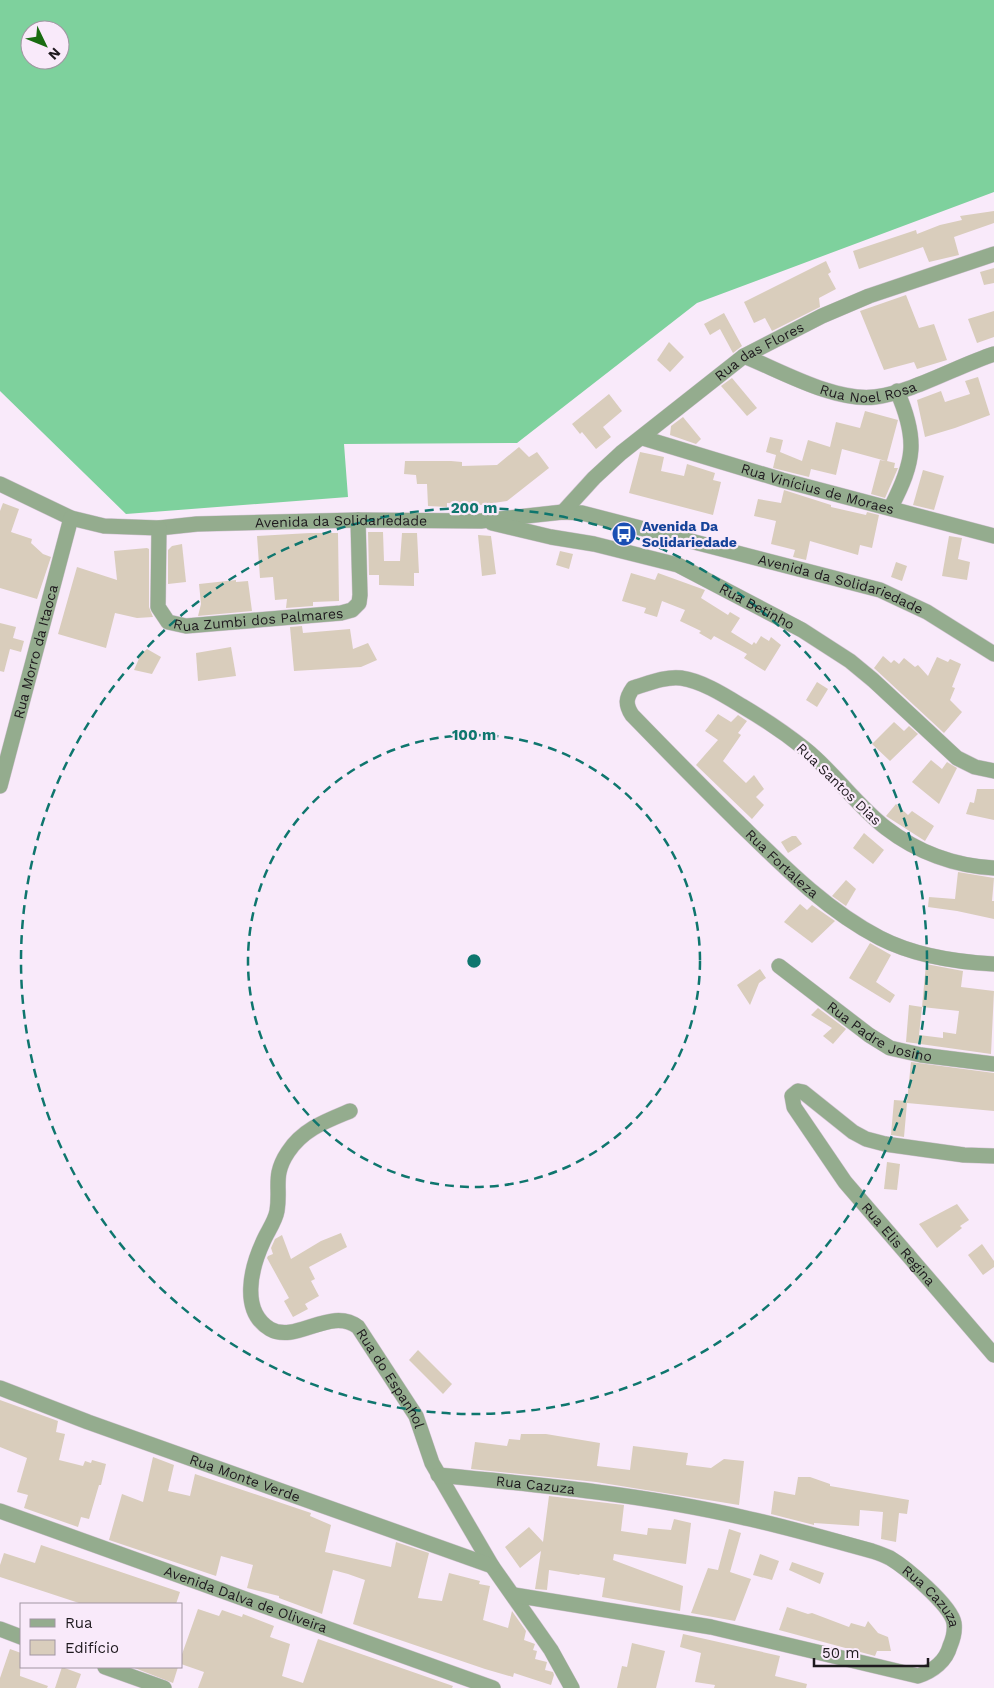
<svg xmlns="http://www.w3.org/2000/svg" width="994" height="1688" viewBox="0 0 994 1688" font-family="'Work Sans',sans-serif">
	<rect width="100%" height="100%" fill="#f9eafa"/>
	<path fill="#7ed19d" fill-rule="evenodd" d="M0,0h994v192l-297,111 -180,140 -173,1 4,53 -222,17 -126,-123zM30,30h30v30h-30z"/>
	<g fill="#d9cdbc" fill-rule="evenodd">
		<polygon points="994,211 994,223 954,237 959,255 929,262 923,247 859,269 853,251 916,230 917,234 940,225 962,220 960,216"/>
		<polygon points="826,261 831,272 828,274 836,289 819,298 820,307 772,331 765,318 754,323 744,302"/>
		<polygon points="994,268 994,283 984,285 980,272"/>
		<polygon points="906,295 919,328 934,324 947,360 917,369 914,362 884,370 860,311"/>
		<polygon points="994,311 994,337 977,343 968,319"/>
		<polygon points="724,313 742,346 733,353 720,329 710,335 704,324"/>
		<polygon points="669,342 684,357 670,372 657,360"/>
		<polygon points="978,377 990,415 955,428 925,437 917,400 941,391 945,402 970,394 965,381"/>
		<polygon points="732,378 757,408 747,416 721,386"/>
		<polygon points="609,394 622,411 603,427 611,437 596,449 582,432 580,434 572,424"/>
		<polygon points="865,411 898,420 887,461 895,463 894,468 898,468 885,498 871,494 880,460 886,461 842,449 836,475 811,469 809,477 773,468 776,455 766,452 770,437 783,440 780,452 802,461 808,440 830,447 836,422 860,428"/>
		<polygon points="683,417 701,439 696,444 670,435 671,426"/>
		<polygon points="519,447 529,457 537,452 549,468 507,501 473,506 473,504 447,503 447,507 428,506 427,484 417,484 416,475 404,474 405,461 451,461 462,462 462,466 497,465"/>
		<polygon points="640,452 664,457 661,471 684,476 687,464 715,473 713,480 721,482 713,515 629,493"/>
		<polygon points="923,470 944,476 934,510 913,505"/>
		<polygon points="784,490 831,505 831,507 866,515 867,512 879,515 872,548 860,545 858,555 810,541 806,560 793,557 795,550 771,544 776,521 754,516 758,499 781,503"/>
		<polygon points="3,503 19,509 11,532 32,539 31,543 43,554 51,557 37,599 0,588 0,511"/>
		<polygon points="368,532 383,532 384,561 400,561 402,533 417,533 419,573 414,573 414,586 379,585 379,575 369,575"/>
		<polygon points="310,533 338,533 339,601 313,602 313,606 286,608 287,599 275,600 273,577 260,578 257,536"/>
		<polygon points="478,535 491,536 496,574 482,576"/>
		<polygon points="949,536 962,538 958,559 970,562 967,580 942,576"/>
		<polygon points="182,544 186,582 168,584 168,550 172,546"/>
		<polygon points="147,548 149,549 149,607 153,617 137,618 115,613 106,648 58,634 77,567 117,580 114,551"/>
		<polygon points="560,551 573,554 569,569 556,565"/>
		<polygon points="896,562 907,566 902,581 891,577"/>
		<polygon points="631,573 655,580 658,573 705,590 701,598 728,615 730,612 740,618 731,632 752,645 754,642 756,644 761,636 769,641 771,637 781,645 765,671 744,658 747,654 714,636 711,640 699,633 701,631 680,621 685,610 662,601 657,617 644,613 646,608 622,601"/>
		<polygon points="236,580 236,582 248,581 252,611 198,616 201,604 199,584"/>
		<polygon points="0,623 16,627 13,638 24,641 21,652 10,649 4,672 0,671"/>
		<polygon points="302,626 303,633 350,629 353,649 368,643 377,660 361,667 294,671 290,627"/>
		<polygon points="231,647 236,676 198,681 196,653"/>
		<polygon points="147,649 161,657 152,674 134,670 141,654"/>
		<polygon points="883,656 891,663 894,660 899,664 904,658 915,667 918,665 928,676 937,657 948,662 950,659 961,664 952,687 955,688 950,700 962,712 944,733 874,668"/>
		<polygon points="817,682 828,689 817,707 806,700"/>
		<polygon points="718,714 731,722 738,715 747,721 738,733 741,735 723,761 746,783 754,775 764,789 756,797 764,805 752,819 696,765 718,740 705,731"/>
		<polygon points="894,722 904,731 909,726 918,734 890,761 872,744"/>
		<polygon points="931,760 942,769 947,762 957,768 939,804 912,782"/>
		<polygon points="977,789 994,789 994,820 966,814 970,802 974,803"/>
		<polygon points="896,804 908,815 912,811 934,826 925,841 886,816"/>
		<polygon points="864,833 884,850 873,864 853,848"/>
		<polygon points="792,836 796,836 802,844 788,853 781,842"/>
		<polygon points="958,872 994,878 992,901 994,901 994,919 957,911 928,907 929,897 955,899"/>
		<polygon points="846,880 856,889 846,906 832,896"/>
		<polygon points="800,904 807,910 812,905 835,921 812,943 784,922"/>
		<polygon points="870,943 891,955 876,982 895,995 890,1003 849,978"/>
		<path d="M926,964l37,7 -2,16 33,4 -3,63 -85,-12 3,-37 13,2zM922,1007l37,4 -3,23 -13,-2v6l-24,-3z"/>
		<polygon points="760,969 766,978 759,983 750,1005 737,985"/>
		<polygon points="818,1008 846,1029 833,1044 823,1036 832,1028 811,1015"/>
		<polygon points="911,1062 994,1073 994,1111 907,1103 904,1137 891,1135 894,1100 907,1101"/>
		<polygon points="887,1162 900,1164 897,1190 884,1189"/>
		<polygon points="957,1204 969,1220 960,1226 962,1228 937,1248 919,1224"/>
		<polygon points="341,1233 347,1247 309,1267 315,1279 311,1281 319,1296 305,1304 308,1309 293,1317 284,1301 289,1298 267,1258 268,1256 273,1254 271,1248 275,1239 282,1235 291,1259 321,1241"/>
		<polygon points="982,1244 994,1261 994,1267 983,1275 968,1255"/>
		<polygon points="418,1350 452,1384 443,1394 409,1360"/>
		<polygon points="0,1400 58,1421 56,1432 65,1434 59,1460 83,1466 85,1461 91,1463 92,1460 106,1464 101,1485 99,1485 89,1519 81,1517 78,1527 24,1508 28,1495 17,1492 27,1458 0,1447"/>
		<polygon points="521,1434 546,1434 600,1443 597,1466 630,1470 633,1446 688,1453 686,1465 711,1468 724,1459 744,1461 739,1505 596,1482 471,1469 475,1442 507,1446 509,1439 520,1440"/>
		<polygon points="153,1457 174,1465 168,1491 190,1496 195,1474 311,1513 310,1516 331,1525 325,1552 391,1567 396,1542 429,1553 418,1598 442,1601 449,1573 480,1581 479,1584 490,1586 483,1620 508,1628 512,1611 526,1631 524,1640 535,1644 533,1650 537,1651 535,1659 547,1662 545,1670 553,1672 554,1675 551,1685 514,1673 513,1677 485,1669 353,1624 365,1580 348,1574 333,1570 322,1614 279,1598 279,1596 247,1588 253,1565 221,1556 216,1576 109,1540 122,1494 143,1502"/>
		<polygon points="798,1477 810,1477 830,1484 830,1486 909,1500 907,1514 899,1513 896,1542 881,1539 883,1512 860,1510 859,1526 814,1523 814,1525 771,1514 774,1491 795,1495"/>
		<polygon points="549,1496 624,1505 621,1531 647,1535 648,1528 671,1530 674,1519 691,1523 686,1564 614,1554 613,1560 683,1586 680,1611 602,1597 605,1578 580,1574 579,1575 549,1570 547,1590 535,1589 541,1551 520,1568 505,1547 529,1527 543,1542"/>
		<polygon points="729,1529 741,1533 730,1572 751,1579 735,1621 691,1613 708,1568 718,1570"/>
		<polygon points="41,1545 180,1592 176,1604 82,1604 0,1577 0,1565 4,1553 35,1563"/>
		<polygon points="760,1554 779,1561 772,1580 753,1575"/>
		<polygon points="792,1562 824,1573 820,1584 789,1570"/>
		<polygon points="787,1607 808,1614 812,1613 849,1627 851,1623 865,1627 868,1621 878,1633 888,1637 891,1651 877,1651 875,1656 779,1630"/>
		<polygon points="198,1609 219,1616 222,1610 242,1617 243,1614 274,1626 270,1637 290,1644 282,1676 303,1683 318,1639 453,1686 452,1688 198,1688 204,1672 181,1664 181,1657"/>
		<polygon points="683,1634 780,1656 775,1676 807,1684 806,1688 714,1688 715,1685 695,1682 701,1653 680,1647"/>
		<polygon points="632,1643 665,1651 656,1688 617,1688 622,1666 627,1667"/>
		<polygon points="10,1649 21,1653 20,1676 48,1686 47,1688 0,1688 0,1678"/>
		<polygon points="62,1667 81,1674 76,1688 55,1688"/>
		<polygon points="132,1667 178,1667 173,1683"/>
	</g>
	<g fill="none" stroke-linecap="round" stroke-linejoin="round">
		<defs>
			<g id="minor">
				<path id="s1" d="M744,356c37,15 91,46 131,41 38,-5 82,-31 119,-43"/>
				<path id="s2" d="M643,438l139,42 212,56"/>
				<path id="s3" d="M0,484l71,34 33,8 55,2 38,-4 161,-4 123,1 82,-9 19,1 298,77 47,22 67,42"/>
				<path d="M891,507c24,-46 27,-68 6,-116"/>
				<path id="s4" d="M563,512l31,-34 27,-25 123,-97 78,-40 47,-20 125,-42"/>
				<path id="s5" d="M492,523l59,14 43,7 84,21 124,65 48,31 23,19 84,78 18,9 19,4"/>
				<path id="s6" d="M159,528l-1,79 10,15 18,4 155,-13 11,-3 7,-7 1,-8 -2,-75"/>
				<path id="s7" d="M0,786l71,-268"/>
				<path id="s8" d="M994,868c-39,-2 -77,-16 -108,-40 -30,-23 -52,-56 -81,-79 -20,-16 -41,-30 -63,-43 -18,-11 -40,-25 -61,-28 -16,-2 -34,6 -48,10 -7,10 -8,16 -1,27 35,36 70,72 107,108 43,42 87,87 141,115 35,18 75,24 114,26"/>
				<path id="s9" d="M779,966l90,69 21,13 31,7 73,9"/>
				<path id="s10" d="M350,1111c-24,10 -47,18 -62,41 -16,24 -7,35 -11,59 -2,11 -10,21 -14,31 -12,26 -23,69 7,87 26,15 61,-23 88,-2l58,89 16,47 36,62 24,41 59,84 21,38"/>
				<path id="s11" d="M994,1156l-30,-1 -79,-11 -19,-5 -13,-7 -50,-40 -5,-1 -6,5 2,11 51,75 149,173"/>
				<path id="s12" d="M0,1388l88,34 404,144"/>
				<path id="s13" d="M438,1475c105,10 210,20 312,44 41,9 81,21 122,32 6,2 12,4 18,7 15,9 61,47 64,65 1,7 -1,16 -4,23 -4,15 -17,25 -32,30l-207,-49 -197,-32"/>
				<path id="s14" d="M0,1511l493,177"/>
				<polyline points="0,1629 21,1637"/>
				<polyline points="105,1667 164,1688"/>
			</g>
		</defs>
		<use href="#minor" stroke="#d2c4d2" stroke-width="16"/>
		<use href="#minor" stroke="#94ac8e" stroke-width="15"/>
	</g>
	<g fill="none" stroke="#0f766e" stroke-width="2.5" stroke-dasharray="9 6">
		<circle cx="474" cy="961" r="226"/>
		<circle cx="474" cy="961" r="453"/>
	</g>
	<defs>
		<symbol id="bus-disc" viewBox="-11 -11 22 22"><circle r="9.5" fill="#1a4fb4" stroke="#f9eafa"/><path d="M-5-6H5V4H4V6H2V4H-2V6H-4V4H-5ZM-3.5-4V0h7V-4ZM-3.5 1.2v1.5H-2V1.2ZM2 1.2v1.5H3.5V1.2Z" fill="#fff"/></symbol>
	</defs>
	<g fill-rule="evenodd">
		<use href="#bus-disc" x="610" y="520" width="28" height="28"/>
	</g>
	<g text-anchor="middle" stroke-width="4.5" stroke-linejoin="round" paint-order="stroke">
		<g font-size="14" fill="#1e191e" stroke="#f9eafa">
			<text dy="5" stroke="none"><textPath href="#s4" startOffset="255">Rua das Flores</textPath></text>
			<text dy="5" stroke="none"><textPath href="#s1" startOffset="132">Rua Noel Rosa</textPath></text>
			<text dy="5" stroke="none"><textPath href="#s2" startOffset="182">Rua Vinícius de Moraes</textPath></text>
			<text dy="5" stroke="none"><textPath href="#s3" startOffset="350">Avenida da Solidariedade</textPath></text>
			<text dy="5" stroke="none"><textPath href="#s3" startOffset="860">Avenida da Solidariedade</textPath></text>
			<text dy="5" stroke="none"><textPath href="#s5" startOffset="280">Rua Betinho</textPath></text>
			<text dy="5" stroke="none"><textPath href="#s6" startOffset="188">Rua Zumbi dos Palmares</textPath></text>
			<text dy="5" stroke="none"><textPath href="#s7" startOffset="139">Rua Morro da Itaoca</textPath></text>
			<text transform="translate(839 784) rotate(44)" y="5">Rua Santos Dias</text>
			<text dy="5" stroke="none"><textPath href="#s8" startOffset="664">Rua Fortaleza</textPath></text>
			<text dy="5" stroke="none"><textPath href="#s9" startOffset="122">Rua Padre Josino</textPath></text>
			<text dy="5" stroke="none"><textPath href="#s11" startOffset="405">Rua Elis Regina</textPath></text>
			<text dy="5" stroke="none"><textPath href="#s10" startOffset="419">Rua do Espanhol</textPath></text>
			<text dy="5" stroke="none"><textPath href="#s12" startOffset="261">Rua Monte Verde</textPath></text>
			<text dy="5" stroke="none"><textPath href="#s13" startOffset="98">Rua Cazuza</textPath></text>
			<text dy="5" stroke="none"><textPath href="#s14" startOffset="261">Avenida Dalva de Oliveira</textPath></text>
			<text dy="5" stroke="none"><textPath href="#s13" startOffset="518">Rua Cazuza</textPath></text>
		</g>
		<g font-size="14" font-weight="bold" fill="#164399" stroke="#f9eafa" text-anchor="start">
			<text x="642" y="531">Avenida Da<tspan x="642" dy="16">Solidariedade</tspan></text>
		</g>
	</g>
	<circle cx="474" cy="961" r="8" fill="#0f766e" stroke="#f9eafa" stroke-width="2.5"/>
	<g font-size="15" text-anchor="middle" font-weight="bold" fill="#0f766e" stroke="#f9eafa" stroke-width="4.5" stroke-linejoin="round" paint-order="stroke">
		<text x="474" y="513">200 m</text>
		<text x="474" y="740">100 m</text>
	</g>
	<rect x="20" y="1603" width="162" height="65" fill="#f9eafa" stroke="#a196a2"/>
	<rect x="30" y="1619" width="25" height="8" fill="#94ac8e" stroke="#a196a2"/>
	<text x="65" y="1628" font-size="15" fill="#1e191e">Rua</text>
	<rect x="30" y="1640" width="25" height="15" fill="#d9cdbc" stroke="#a196a2"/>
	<text x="65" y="1653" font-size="15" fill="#1e191e">Edifício</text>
	<g transform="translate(45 45) rotate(133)"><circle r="24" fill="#f9eafa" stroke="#a196a2"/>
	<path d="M0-4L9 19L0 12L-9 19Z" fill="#196b11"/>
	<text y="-8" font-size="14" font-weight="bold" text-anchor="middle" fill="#1e191e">N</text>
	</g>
	<path d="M814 1658v8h114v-8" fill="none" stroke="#1e191e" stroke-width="2.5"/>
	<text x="822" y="1658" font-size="15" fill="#1e191e" stroke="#f9eafa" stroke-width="4" paint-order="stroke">50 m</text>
</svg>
